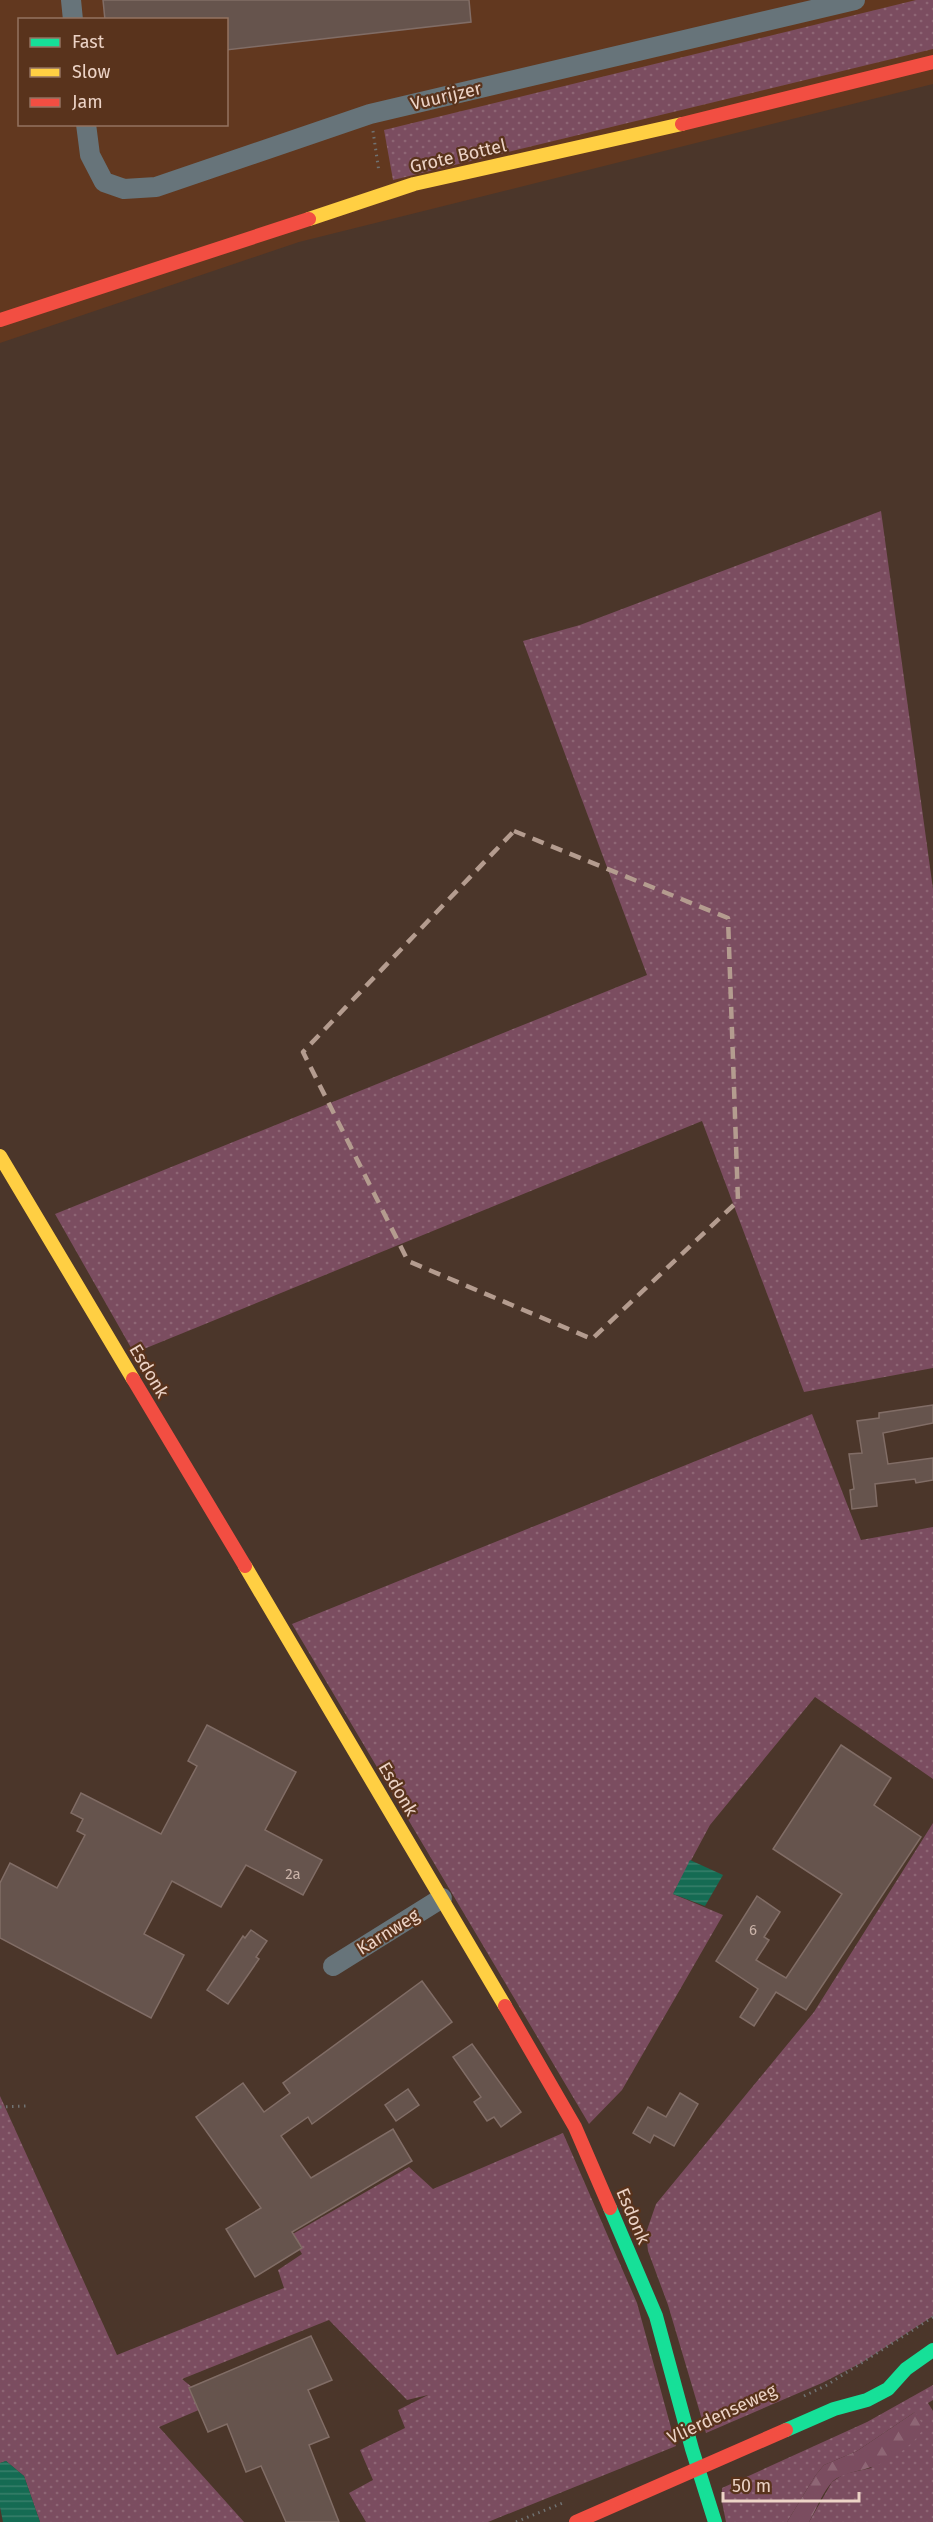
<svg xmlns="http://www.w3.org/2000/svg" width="933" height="2522" viewBox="0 0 933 2522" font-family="'Fira Sans',sans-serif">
	<defs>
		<pattern id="grass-dots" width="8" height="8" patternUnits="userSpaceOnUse" patternTransform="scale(1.5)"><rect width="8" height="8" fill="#7b4d60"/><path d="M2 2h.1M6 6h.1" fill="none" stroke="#8e6675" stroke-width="1.8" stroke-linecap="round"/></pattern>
		<pattern id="forest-firs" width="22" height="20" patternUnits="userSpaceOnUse" patternTransform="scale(1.5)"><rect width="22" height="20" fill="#7b4d60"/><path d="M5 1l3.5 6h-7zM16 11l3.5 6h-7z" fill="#8e6675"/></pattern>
		<pattern id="water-rules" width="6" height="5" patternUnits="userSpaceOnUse" patternTransform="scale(1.5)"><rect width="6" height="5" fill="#156b53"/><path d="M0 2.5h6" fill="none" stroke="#377f6a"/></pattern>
	</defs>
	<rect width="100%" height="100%" fill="#4b362a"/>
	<path fill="#62381f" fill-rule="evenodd" d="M0,0h933v84l-634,158 -299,101zM20,20h206v104h-206z"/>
	<g fill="url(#grass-dots)">
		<polygon points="916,0 933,0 933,49 393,180 384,130"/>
		<polygon points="881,511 933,889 933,1368 804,1392 702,1121 134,1353 55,1214 647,975 523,641 580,625"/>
		<polygon points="812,1414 861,1540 933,1527 933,1779 815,1697 710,1825 673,1894 723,1915 622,2090 589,2124 292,1624"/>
		<polygon points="933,1823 933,2316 861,2363 822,2383 706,2433 668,2305 648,2251 646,2233 656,2204 814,2012"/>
		<polygon points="0,2096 117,2355 284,2288 278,2270 302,2254 291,2235 409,2167 433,2189 563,2133 637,2303 676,2446 488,2522 366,2522 349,2493 373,2480 360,2450 405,2428 398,2410 428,2395 407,2400 329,2320 182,2379 193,2388 201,2409 159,2427 244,2522 40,2522 24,2476 6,2461 0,2463"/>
		<polygon points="933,2385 933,2400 928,2403 933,2411 933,2522 809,2522 832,2482 844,2474 871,2468 915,2412 857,2451 824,2465 815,2476 787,2522 726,2522 722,2502 722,2488 867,2422"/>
	</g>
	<path fill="url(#forest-firs)" d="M915,2412l9,15c-9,18 -36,36 -56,41 -12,4 -25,5 -35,13 -10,10 -17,29 -24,41h-22l28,-46 9,-11 33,-14z"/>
	<g fill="url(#water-rules)">
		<polygon points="690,1860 723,1875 705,1906 673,1894"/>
		<polygon points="6,2461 24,2476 40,2522 3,2522 0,2507 0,2463"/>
	</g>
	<g fill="#66544d" stroke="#816d66" stroke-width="1.5">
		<polygon points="103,0 469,0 471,22 226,50 226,20 105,20"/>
		<polygon points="933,1405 933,1423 883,1433 888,1464 933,1458 933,1480 916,1483 915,1479 875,1484 877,1506 852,1509 850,1490 854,1489 849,1454 862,1453 857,1421 879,1418 879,1413"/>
		<polygon points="207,1725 296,1772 265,1830 322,1860 303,1895 246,1865 221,1907 172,1881 144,1934 184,1955 151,2018 0,1938 0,1883 10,1863 57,1888 85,1835 77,1831 83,1819 71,1813 81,1793 161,1834 197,1766 188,1761"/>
		<polygon points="841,1745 891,1778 874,1805 921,1837 806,2010 776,1992 754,2026 740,2017 758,1989 716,1961 757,1896 780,1912 764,1937 769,1940 756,1960 786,1978 842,1894 773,1849"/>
		<polygon points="251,1930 267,1941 256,1957 259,1959 228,2004 207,1990 243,1936 245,1938"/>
		<polygon points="422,1981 452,2022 312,2124 308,2117 281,2136 311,2178 393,2129 412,2161 292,2232 302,2248 255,2277 226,2229 261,2208 196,2117 243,2083 264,2112 290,2093 283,2083"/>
		<polygon points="472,2044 521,2112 501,2127 494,2117 487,2121 474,2102 481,2097 453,2057"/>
		<polygon points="408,2089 419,2105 396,2121 385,2105"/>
		<polygon points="680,2093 698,2104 674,2146 654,2135 650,2143 633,2133 648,2107 666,2117"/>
		<polygon points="311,2336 332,2380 308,2390 329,2437 309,2445 339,2522 286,2522 261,2466 246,2472 227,2424 208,2432 189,2388"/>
	</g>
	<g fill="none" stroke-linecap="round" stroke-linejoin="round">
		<g stroke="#707272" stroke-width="3" stroke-dasharray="1.5 4.5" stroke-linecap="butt">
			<polyline points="373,131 379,172"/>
			<polyline points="0,2107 27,2106"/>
			<polyline points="804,2396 827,2385 933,2317"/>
			<polyline points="516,2522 565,2502"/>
		</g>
		<g stroke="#67747a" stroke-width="20">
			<polyline points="71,0 73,20"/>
			<polyline points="86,124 90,155 104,182 124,189 156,187 370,114 855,0"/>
			<polyline points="333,1966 442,1898"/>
		</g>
		<g stroke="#16e098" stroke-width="14">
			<polyline points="610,2208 656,2316 692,2449 715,2522"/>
			<polyline points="786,2430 834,2409 867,2400 888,2389 906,2369 933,2350"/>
		</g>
		<g stroke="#ffcf43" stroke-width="14">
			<polyline points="309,219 414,184 682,124"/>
			<polyline points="0,1156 133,1379"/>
			<polyline points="245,1566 505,2006"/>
		</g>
		<g stroke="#f24e42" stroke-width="14">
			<polyline points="682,124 933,62"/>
			<polyline points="0,320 309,219"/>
			<polyline points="133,1379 245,1566"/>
			<polyline points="505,2006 575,2127 610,2208"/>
			<polyline points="576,2522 786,2430"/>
		</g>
	</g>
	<path fill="none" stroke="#b49c8f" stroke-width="4.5" stroke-dasharray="12 8" stroke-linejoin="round" d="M514,831l214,87 10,283 -146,138 -184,-78 -105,-209z"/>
	<g text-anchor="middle" stroke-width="4.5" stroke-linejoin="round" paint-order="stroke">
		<g font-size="15" fill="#cab3a8">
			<text x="293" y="1879">2a</text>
			<text x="753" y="1935">6</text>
		</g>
		<g font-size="18" fill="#ecd3c6" stroke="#59331c">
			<text transform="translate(446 96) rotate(-13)" y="6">Vuurijzer</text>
			<text transform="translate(458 156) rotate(-13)" y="6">Grote Bottel</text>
			<text transform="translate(149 1371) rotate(59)" y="6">Esdonk</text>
			<text transform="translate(398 1789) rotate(59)" y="6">Esdonk</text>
			<text transform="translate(388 1932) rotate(-32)" y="6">Karnweg</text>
			<text transform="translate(633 2216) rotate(67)" y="6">Esdonk</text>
			<text transform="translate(722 2414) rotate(-25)" y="6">Vlierdenseweg</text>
		</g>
	</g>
	<rect x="18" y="18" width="210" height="108" fill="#59331c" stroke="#947360" stroke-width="1.5"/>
	<rect x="30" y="38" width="30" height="9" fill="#16e098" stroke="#947360" stroke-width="1.5"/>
	<text x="72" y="48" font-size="18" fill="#ecd3c6">Fast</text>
	<rect x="30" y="68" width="30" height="9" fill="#ffcf43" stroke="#947360" stroke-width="1.5"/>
	<text x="72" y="78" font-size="18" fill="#ecd3c6">Slow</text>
	<rect x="30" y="98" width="30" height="9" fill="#f24e42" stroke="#947360" stroke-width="1.5"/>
	<text x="72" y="108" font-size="18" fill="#ecd3c6">Jam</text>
	<path d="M723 2492v9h136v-9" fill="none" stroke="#ecd3c6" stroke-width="3"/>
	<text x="732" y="2492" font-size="18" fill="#ecd3c6" stroke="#59331c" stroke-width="4.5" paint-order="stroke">50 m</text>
</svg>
